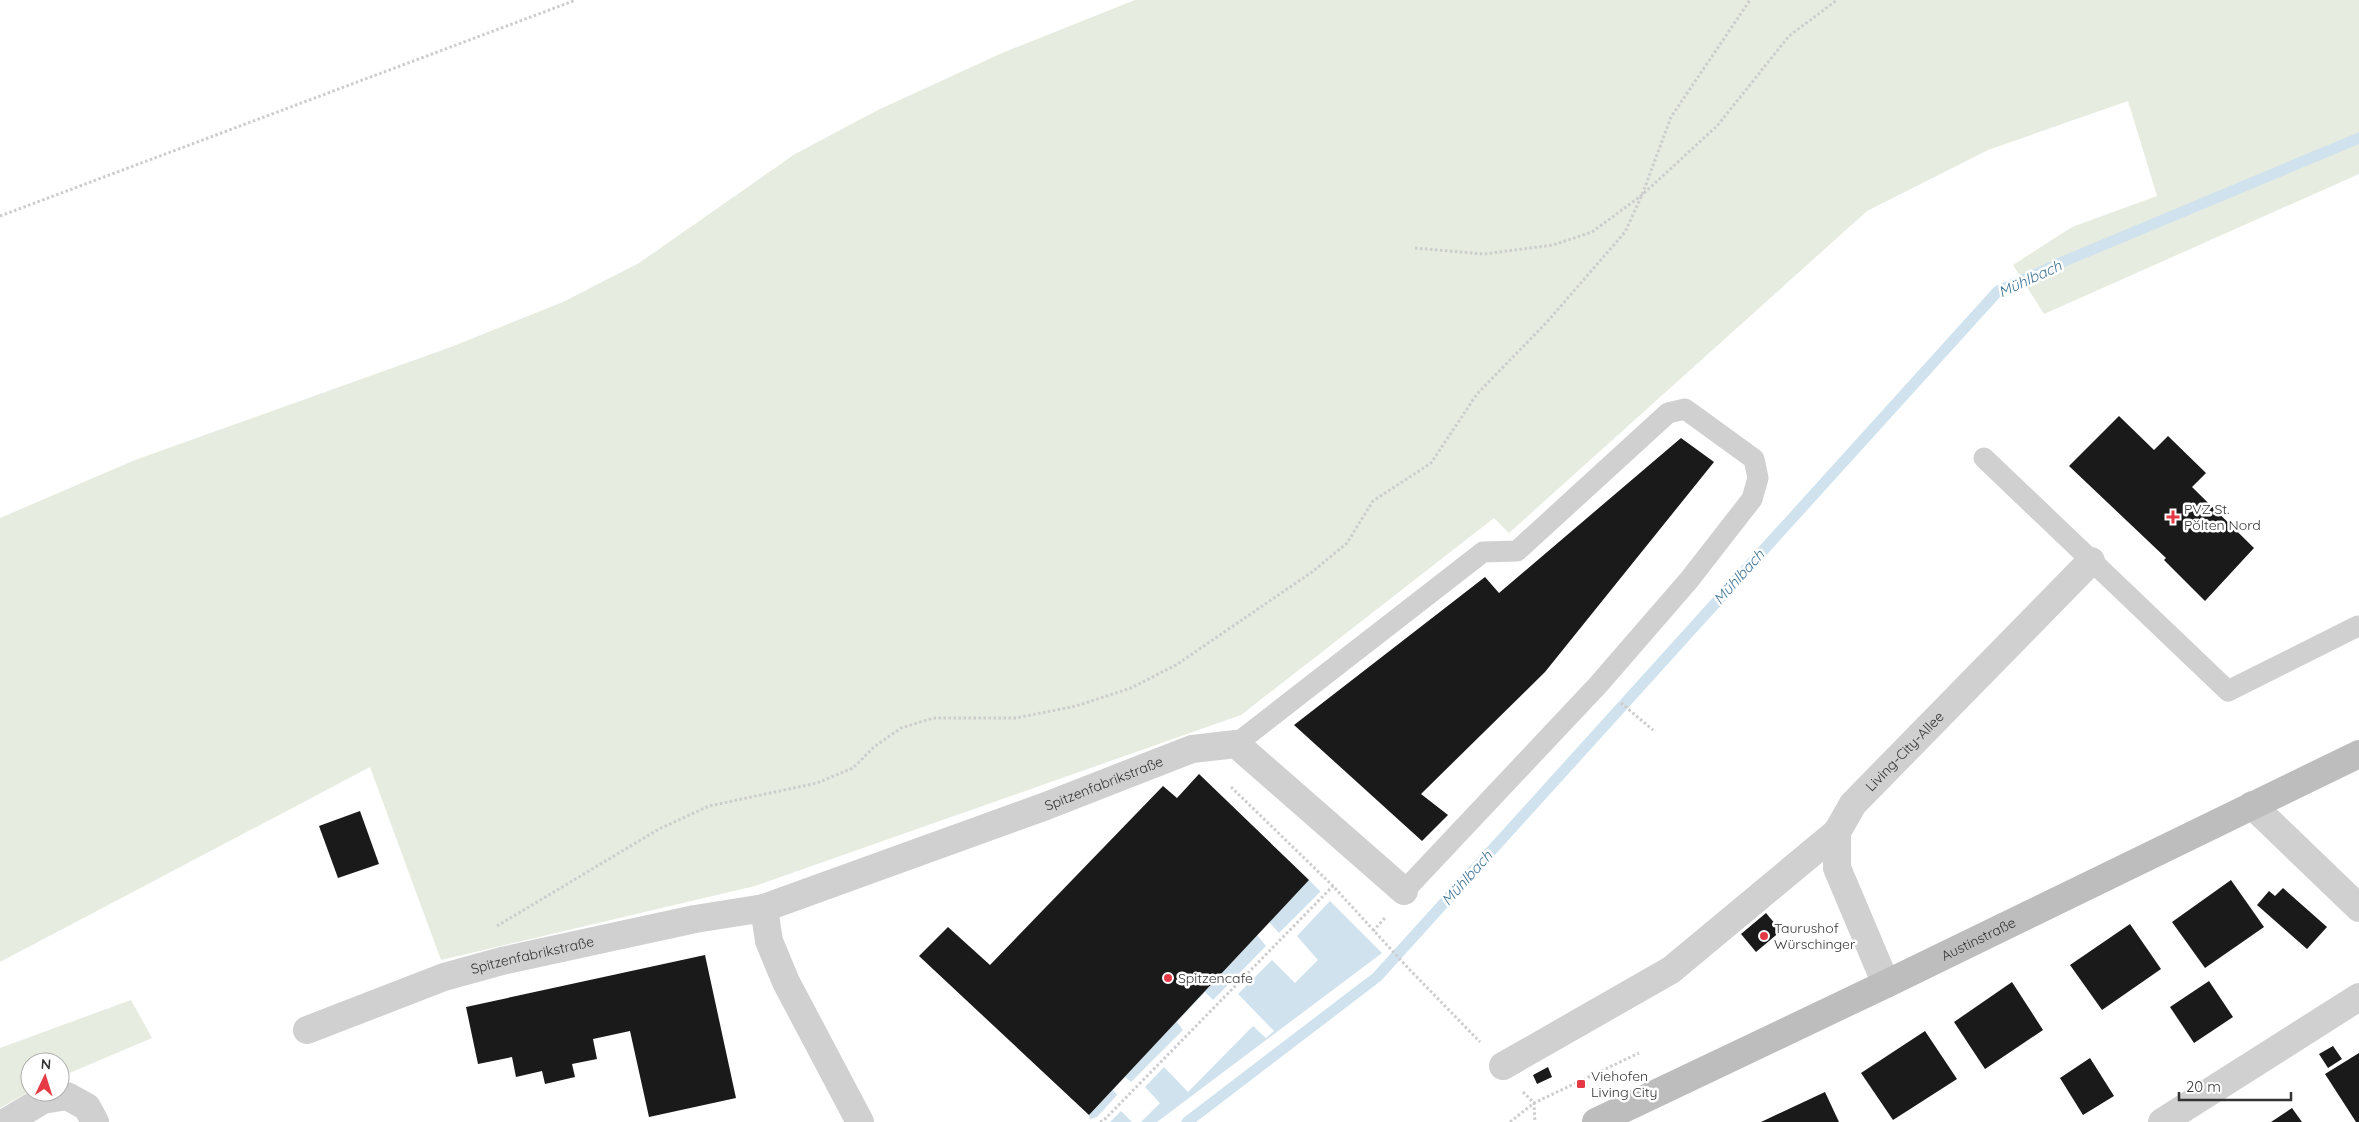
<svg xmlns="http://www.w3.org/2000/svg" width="2359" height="1122" viewBox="0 0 2359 1122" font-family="Quicksand,sans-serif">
	<rect width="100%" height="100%" fill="#fff"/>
	<g fill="#e6ecdf">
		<polygon points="1135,0 2359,0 2359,174 2044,314 2013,265 2072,227 2157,196 2128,101 1988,150 1867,211 1509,533 1494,518 1241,715 755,886 441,960 370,767 0,962 0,518 135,460 451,347 563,302 639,263 795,154 878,110 1002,53"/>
		<polygon points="131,1000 152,1038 60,1077 60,1062 30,1062 30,1091 0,1108 0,1048"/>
	</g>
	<polygon fill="#cfe2ee" points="1309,880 1382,953 1157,1122 1090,1122 1089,1115"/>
	<polygon fill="#fff" points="1321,891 1330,901 1297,936 1318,960 1295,983 1272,960 1238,994 1274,1031 1266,1038 1253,1026 1188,1092 1164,1067 1145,1087 1160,1103 1141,1122 1132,1122 1121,1111 1110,1122 1090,1122 1090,1119 1097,1117 1117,1095 1113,1090 1125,1077 1131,1082 1183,1030 1177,1022 1205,992 1213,1000 1266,946 1257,935 1269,922 1279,933"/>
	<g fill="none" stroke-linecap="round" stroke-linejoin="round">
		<polyline stroke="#cfe2ee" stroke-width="11" points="1187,1122 1377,977 1998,291 2067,260 2359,138"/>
	</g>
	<g fill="#1a1a1a">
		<polygon points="2119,416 2154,450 2168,436 2206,473 2192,487 2254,548 2205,601 2164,560 2166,558 2069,466"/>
		<polygon points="1681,438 1714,462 1545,672 1421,794 1448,815 1422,841 1294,725 1485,577 1499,593"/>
		<polygon points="1199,774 1309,880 1089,1115 919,956 948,927 990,965 1163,786 1177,798"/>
		<polygon points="360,811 379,864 338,878 319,826"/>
		<polygon points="2231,880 2264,927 2205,968 2172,922"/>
		<polygon points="2283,888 2327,927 2307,949 2257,905 2269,891 2275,896"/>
		<polygon points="1766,913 1781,931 1756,952 1741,934"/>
		<polygon points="2130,924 2161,969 2102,1010 2070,965"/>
		<polygon points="705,955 736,1098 649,1117 630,1031 593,1039 597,1059 572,1064 575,1077 545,1084 542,1071 516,1077 512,1057 478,1064 466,1007"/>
		<polygon points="2209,981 2233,1017 2194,1043 2170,1007"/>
		<polygon points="2012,982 2043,1030 1985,1069 1954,1022"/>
		<polygon points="1925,1031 1957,1079 1893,1120 1861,1073"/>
		<polygon points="2333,1046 2342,1059 2328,1068 2319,1054"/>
		<polygon points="2359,1053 2359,1122 2356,1122 2325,1074"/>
		<polygon points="2090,1058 2114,1096 2083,1115 2060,1078"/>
		<polygon points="1548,1067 1552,1077 1537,1084 1533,1075"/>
		<polygon points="1825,1092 1839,1122 1761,1122"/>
		<polygon points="2292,1108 2302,1122 2271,1122"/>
	</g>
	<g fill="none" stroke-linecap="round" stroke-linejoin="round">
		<g stroke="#cdcdcd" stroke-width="3" stroke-dasharray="2.5 2.5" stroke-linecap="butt">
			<polyline points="0,216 576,0"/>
			<polyline points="1415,248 1484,254 1553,245 1592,232 1642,195 1717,126 1789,36 1837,0"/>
			<polyline points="1621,703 1653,730"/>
			<polyline points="1231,787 1333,886 1409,969 1480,1042"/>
			<polyline points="497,926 659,829 709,806 817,783 853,768 874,747 901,728 933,718 1016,718 1076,706 1131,688 1176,665 1312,572 1347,543 1373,501 1431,463 1477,394 1547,322 1625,232 1642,195 1671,117 1750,0"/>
			<polyline points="1373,931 1385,918"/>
			<polyline points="1523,1092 1534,1103 1535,1122"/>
			<polyline points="1100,1122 1104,1120 1333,886"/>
			<polyline points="1510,1122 1534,1103 1639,1053"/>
		</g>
		<g stroke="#d0d0d0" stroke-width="21">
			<polyline points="1984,458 2228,691 2358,626"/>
			<polyline points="1236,744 1483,552 1517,551 1668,413 1685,409 1754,459 1758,478 1752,499 1689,580 1598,685 1404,891"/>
		</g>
		<g stroke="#d0d0d0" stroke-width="28">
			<polyline points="2252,805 2359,908"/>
			<path id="s1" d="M1886,984l-49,-116v-36l16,-28 238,-243"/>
			<path id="s2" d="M307,1030l137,-53 58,-16 193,-42 69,-11"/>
			<polyline points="1503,1066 1671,970 1837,832"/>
			<polyline points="6,1122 43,1100 67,1096 87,1107 95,1122"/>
			<path id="s3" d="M860,1122l-74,-140 -17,-41 -5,-33 282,-102 146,-57 44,-5 168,147"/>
			<polyline points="2162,1122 2359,997"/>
		</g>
		<path stroke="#bdbdbd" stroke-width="28" id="s4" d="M1596,1122l290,-138 473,-230"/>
	</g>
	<g fill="#e63946" stroke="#fff" stroke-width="2">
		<path d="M2170.5 509.5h5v5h5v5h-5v5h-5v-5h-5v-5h5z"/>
		<circle cx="1764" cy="936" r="5"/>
		<circle cx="1168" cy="978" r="5"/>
		<rect x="1576" y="1079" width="10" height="10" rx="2.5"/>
	</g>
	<g text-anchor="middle" stroke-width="5" stroke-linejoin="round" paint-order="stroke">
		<g font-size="14" fill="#333" stroke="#fff" text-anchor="start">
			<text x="2184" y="514">PVZ St.<tspan x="2184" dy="16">Pölten Nord</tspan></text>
			<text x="1774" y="933">Taurushof<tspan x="1774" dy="16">Würschinger</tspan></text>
			<text x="1178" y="983">Spitzencafe</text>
			<text x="1591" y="1081">Viehofen<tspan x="1591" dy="16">Living City</tspan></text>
		</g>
		<g font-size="14" fill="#333" stroke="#fff">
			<text dy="5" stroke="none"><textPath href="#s1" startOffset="268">Living-City-Allee</textPath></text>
			<text dy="5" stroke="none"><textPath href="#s3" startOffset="598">Spitzenfabrikstraße</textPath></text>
			<text dy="5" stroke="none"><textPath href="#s4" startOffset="424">Austinstraße</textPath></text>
			<text dy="5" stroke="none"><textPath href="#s2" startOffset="238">Spitzenfabrikstraße</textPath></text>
		</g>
		<g font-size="15" font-style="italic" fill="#3f7597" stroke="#fff">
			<text transform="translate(2030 279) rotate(-25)" y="5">Mühlbach</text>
			<text transform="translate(1739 577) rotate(-48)" y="5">Mühlbach</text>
			<text transform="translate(1467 878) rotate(-48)" y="5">Mühlbach</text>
		</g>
	</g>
	<g transform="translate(45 1077) rotate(4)"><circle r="24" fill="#ffffff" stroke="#adadad"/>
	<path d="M0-4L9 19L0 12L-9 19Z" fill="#e63946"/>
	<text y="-8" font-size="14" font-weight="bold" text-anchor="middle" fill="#333333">N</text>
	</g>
	<path d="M2179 1092v8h112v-8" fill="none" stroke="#333333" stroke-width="2.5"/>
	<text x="2186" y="1092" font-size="15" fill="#333333" stroke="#ffffff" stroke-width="4" paint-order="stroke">20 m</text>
</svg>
